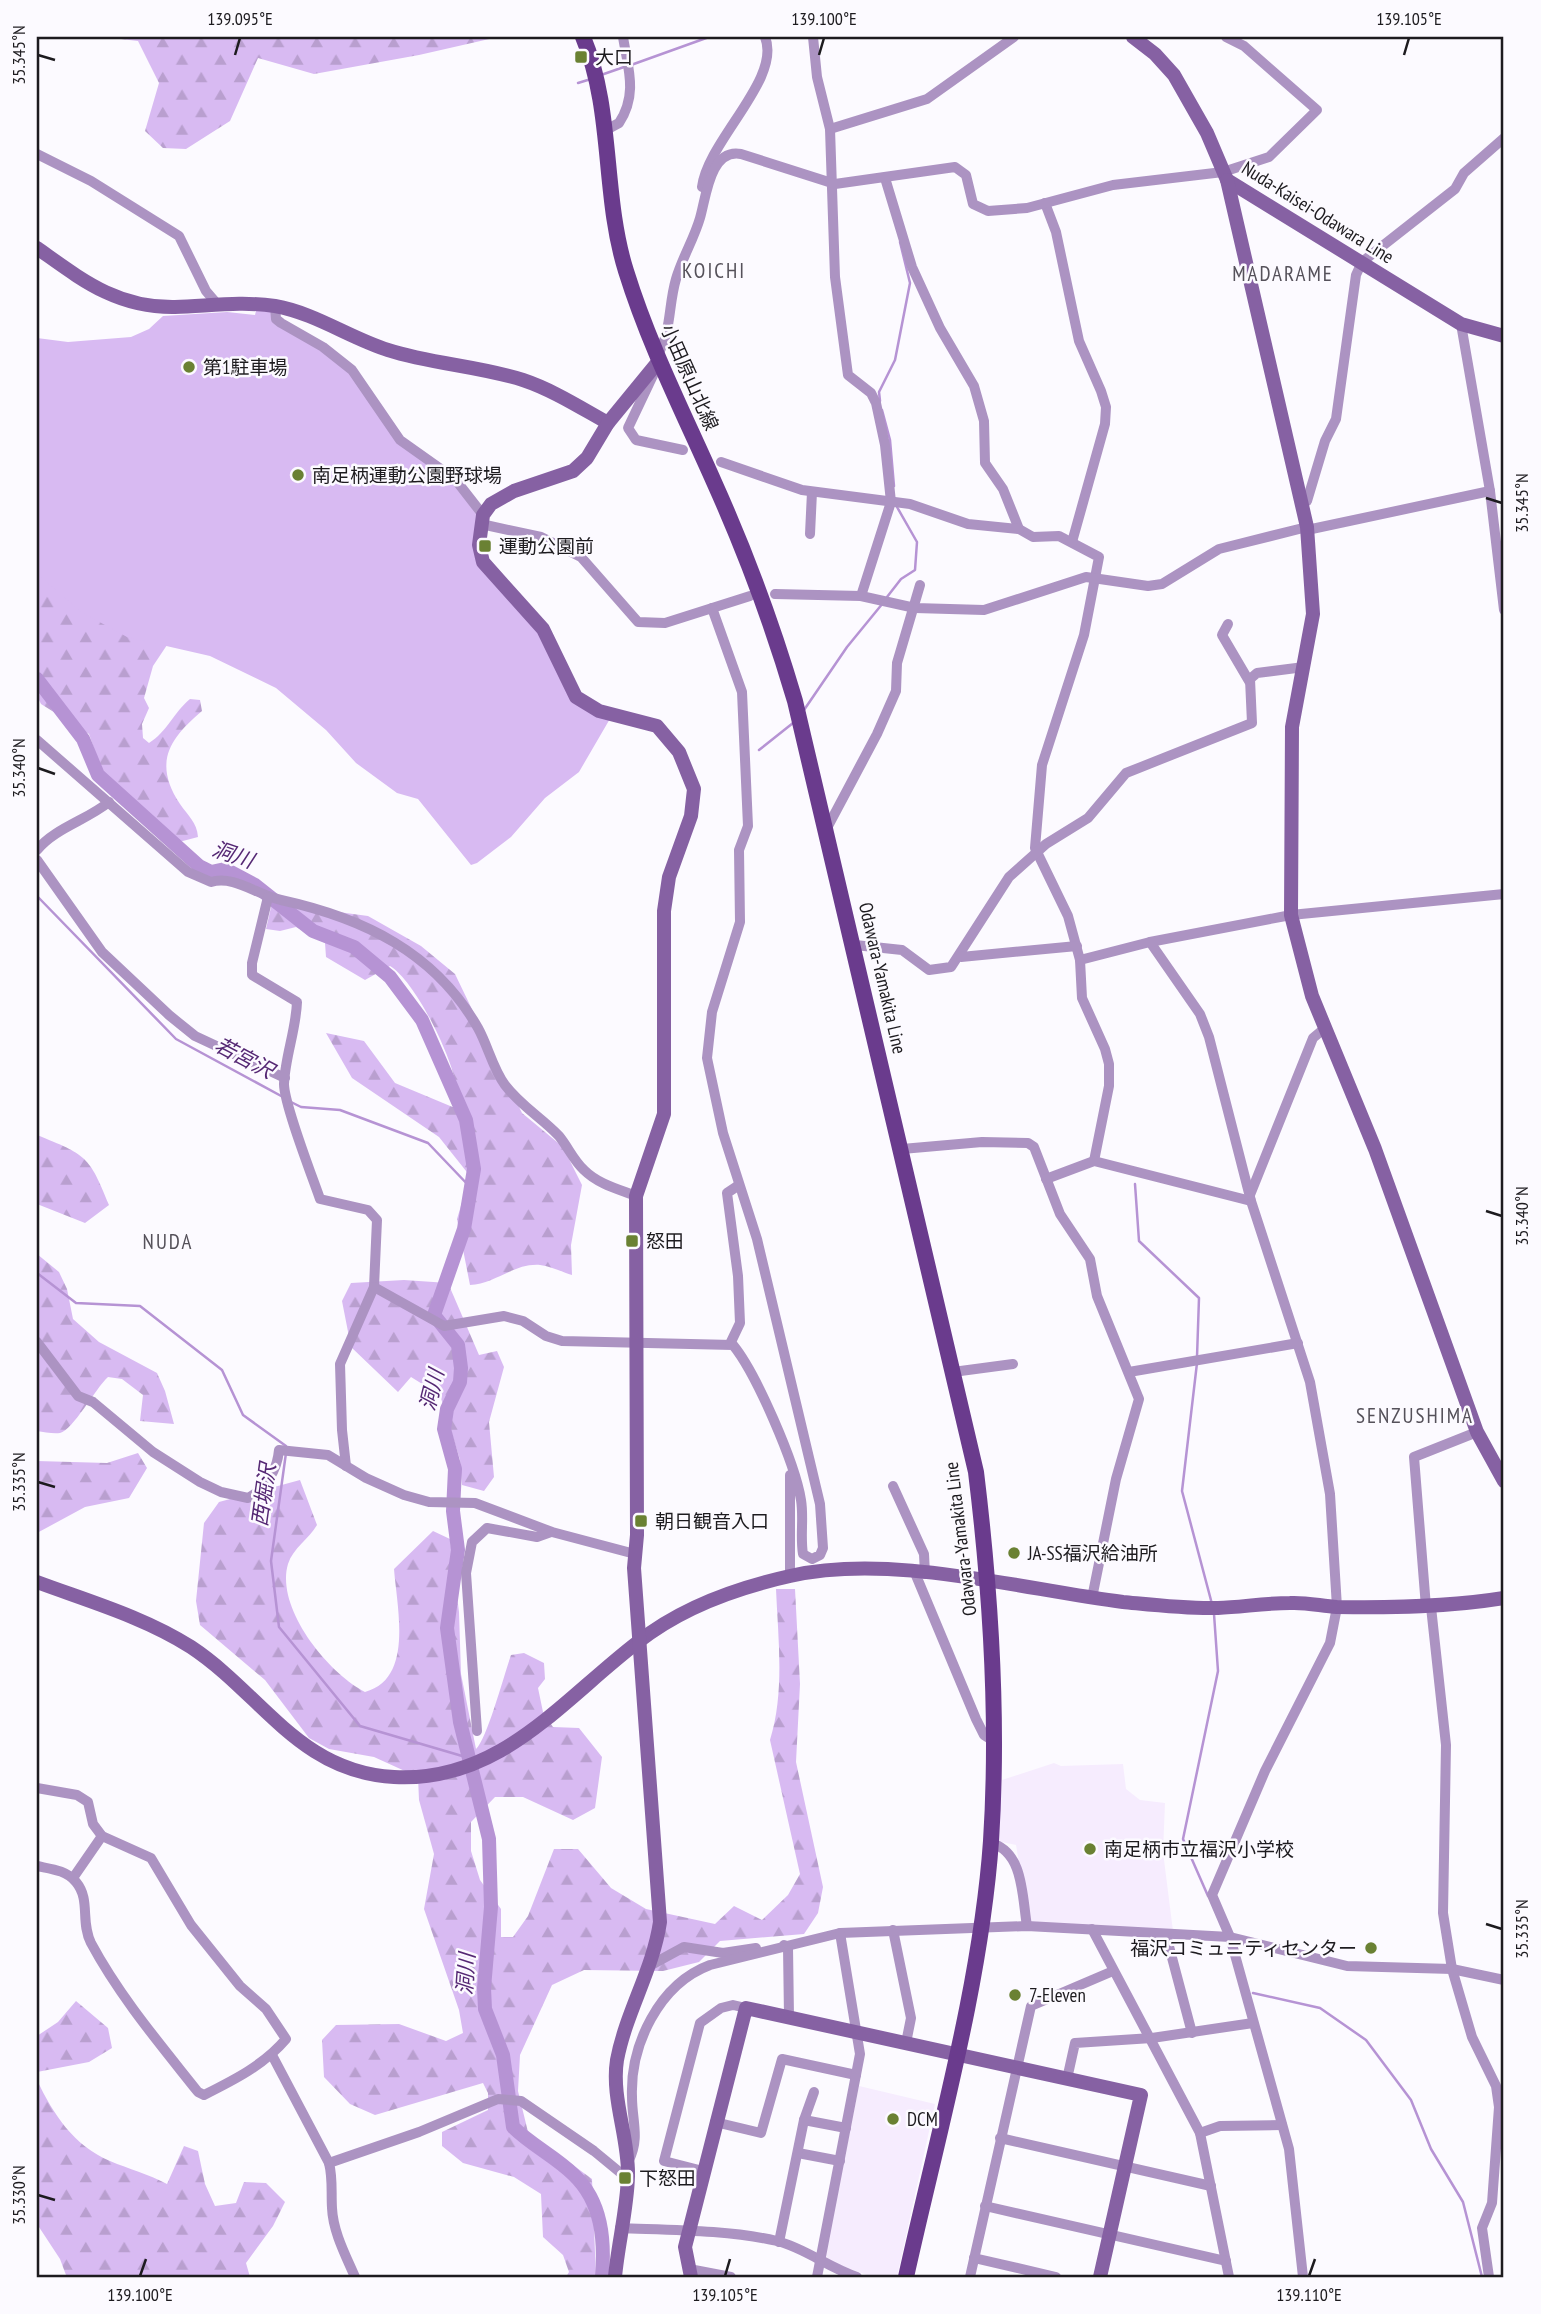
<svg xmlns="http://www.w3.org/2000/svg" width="1541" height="2314" viewBox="0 0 1541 2314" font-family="'PT Sans Narrow','Noto Sans JP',sans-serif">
	<defs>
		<pattern id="forest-firs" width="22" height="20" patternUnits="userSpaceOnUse" patternTransform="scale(1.75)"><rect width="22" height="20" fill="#d8baf2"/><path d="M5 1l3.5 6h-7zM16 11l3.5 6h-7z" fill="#b99fcf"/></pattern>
	</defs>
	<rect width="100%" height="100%" fill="#fcfaff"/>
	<g fill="#f6ecfe">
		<polygon points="1054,1763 1061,1766 1123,1764 1126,1789 1140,1800 1165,1803 1163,1852 1173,1931 1029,1922 1016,1845 997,1841 1002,1780"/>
		<polygon points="859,2086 935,2104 897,2277 872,2277 829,2261 825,2254"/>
	</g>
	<g fill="url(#forest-firs)">
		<polygon points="103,37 498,37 419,55 314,74 258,58 230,121 186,149 163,148 145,131 159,83 138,41"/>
		<path d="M37,501l132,141 -16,24 -9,32 5,10 -7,16 1,14 6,5c18,-11 25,-31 41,-44l10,1 2,11c-33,28 -49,52 -22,93 8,12 17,18 18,33l-19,5 -77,-70 -13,-38 -48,-30 -4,-8z"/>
		<path d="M272,903l96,13 53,30 34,28 67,139 41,34 19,38 -11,60 1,30c-10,-3 -22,-9 -32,-10 -26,-2 -45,19 -70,20l-13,-66 13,-43 -31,-39 -87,-59 -26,-45 38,8 31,42 60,25c1,-7 2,-16 1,-22 -4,-30 -41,-105 -66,-120l-25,14 -39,-23 -1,-14 -29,-16 -16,4 -14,-2z"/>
		<path d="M37,1135c49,20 52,20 72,70l-24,18 -48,-19z"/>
		<path d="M37,1254l22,18 8,17 6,30 26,23 58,31 8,18 9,33 -34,-3 3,-26 -21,-16 -14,-2c-13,12 -35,53 -48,56 -7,1 -16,-1 -23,-2z"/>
		<polygon points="404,1280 448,1283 479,1355 497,1351 504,1367 489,1422 494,1477 484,1491 462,1485 460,1460 440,1395 411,1377 398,1392 351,1347 342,1301 351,1283"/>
		<polygon points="138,1453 147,1468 129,1498 85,1507 37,1533 37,1461 107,1463"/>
		<path d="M300,1480l17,45c-8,14 -24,23 -29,39 -13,44 40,109 77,128 49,-13 32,-84 29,-123l39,-38 17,8 9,73 2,62 15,75c11,-10 28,-74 35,-94l13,-2 20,10 1,16 -7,9 5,24 10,15 26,1 23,29 -7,51 -22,12 -50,-23h-28l-24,25v29l9,29 21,29v28h12l15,-21 26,-67h24l33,39 35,21 69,15 19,-18 28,14 26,-25 12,-21 -30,-134c15,-48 8,-102 6,-151h19l5,95 -4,78 27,125 -5,26 -14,21 -84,7 -21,21 -36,9 -79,-1 -32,15 -32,70 -2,36 10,41 64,47 4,98h-30l3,-5 -6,-17 -20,-18 -2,-43 -27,-17 -51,-14 -21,-17v-14l46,-22v-17l-5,-10 -108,32 -25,-11 -26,-27 -2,-37 14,-15 63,-1 47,17 17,-8 -4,-23 -35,-101 10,-55 -15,-54 -1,-23 -44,-20 -45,-8 -20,-11 -44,-58 -65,-55 -4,-24 8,-78 15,-21z"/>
		<polygon points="76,2001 108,2028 112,2048 89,2062 37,2072 37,2036 58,2022"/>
		<path d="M37,2080c16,34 37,66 73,81 19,8 38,13 57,23l17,-38 14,5 7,33 10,22 21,-3 8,-21 22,1 19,19 -12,24 -27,37 4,14h-190l6,-2 -6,-16 -23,-35z"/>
	</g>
	<polygon fill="#d8baf2" points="256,311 269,311 346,366 391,433 446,474 476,513 475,551 533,622 570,699 611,717 579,772 545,798 511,837 477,863 471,865 418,799 397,793 356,763 326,730 276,688 210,656 127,637 83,613 37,574 37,338 68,342 131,337 149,329 163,316 227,312 255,315"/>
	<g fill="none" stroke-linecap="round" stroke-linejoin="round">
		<g stroke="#b693d4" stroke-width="2.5">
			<polyline points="631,65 709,37"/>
			<polyline points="601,75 624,67"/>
			<polyline points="578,83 591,79"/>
			<polyline points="880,401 879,392 895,360 910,283 900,242"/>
			<polyline points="882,410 890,440 894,486"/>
			<polyline points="887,597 901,579 915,570 917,542 897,507"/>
			<polyline points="804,710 847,647 883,603"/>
			<polyline points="759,750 793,723"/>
			<polyline points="37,896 176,1039 283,1097"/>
			<polyline points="289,1101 301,1107 340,1110 428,1143 471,1188"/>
			<polyline points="1135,1184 1139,1241 1199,1298 1197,1357"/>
			<polyline points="37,1273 76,1303 140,1306 222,1370 243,1415 286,1446"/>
			<polyline points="1197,1363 1182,1491 1212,1604"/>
			<polyline points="286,1453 271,1561 279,1627 360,1726 469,1758"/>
			<polyline points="1208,1896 1183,1839 1218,1671 1214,1614"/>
			<polyline points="1253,1993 1320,2008 1366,2040 1411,2100 1431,2149 1463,2202 1482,2277"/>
		</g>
		<path stroke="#b693d4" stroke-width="14" d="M37,679l46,60 15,36 101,91 12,6 14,-3 30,16 58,46 41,16 36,30 32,43 44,100 8,49 -10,60 -30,86 24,30 3,23 -1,14 -13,27 -3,20 11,40 -2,42 5,39 -11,78 13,94 29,117 2,68 -7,81 1,21 18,46 10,72c18,18 43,30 61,48 28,27 31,65 28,102"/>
		<g stroke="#ac93c2" stroke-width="10">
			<polyline points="813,37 817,77 830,129 835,277 848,375 871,393 876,403 885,445 891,502 861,596"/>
			<polyline points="830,129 927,99 1014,37"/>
			<path d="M606,130l13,-7c19,-29 9,-55 4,-86"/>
			<polyline points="37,154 91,181 179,236 206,291 218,305"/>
			<polyline points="885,178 912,267 940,328 974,386 984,421 985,463 1003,489 1019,529 1033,537 1059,536 1099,557 1084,635 1042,765 1035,848 1068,916 1080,960 1082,998 1105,1049 1109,1064 1109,1086 1094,1161"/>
			<path d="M702,187c6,-47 80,-108 63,-150"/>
			<polyline points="1045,203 1056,232 1079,341 1101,391 1106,407 1105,424 1072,542"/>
			<polyline points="275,306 276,319 281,323 323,347 352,370 400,440 455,479 483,515"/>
			<polyline points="1461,324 1490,491 1504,610"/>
			<path d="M657,356c15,-25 11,-50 19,-77 6,-21 18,-40 24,-61 6,-20 10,-70 41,-64l94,30 120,-17 11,8 7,29 15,7 39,-3 86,-23 110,-13 46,-15 48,-47 -73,-64 -18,-9"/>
			<polyline points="656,369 628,428 636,440 683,450"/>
			<polyline points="721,462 802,490 910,504 968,524 1019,529"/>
			<polyline points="1300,502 1307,501 1325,441 1336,419 1356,275 1362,262 1455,189 1464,173 1504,138"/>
			<polyline points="481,524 541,537 581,557 638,622 665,623 750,596"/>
			<polyline points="1307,530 1490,491"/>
			<polyline points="810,534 812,492"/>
			<polyline points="775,594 861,596 915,608 984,610 1086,577 1148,586 1162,584 1219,549 1307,527"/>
			<polyline points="1228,624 1222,635 1249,681"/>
			<path d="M37,740l151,132 23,10c23,-7 46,13 70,18 82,18 154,52 197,128 10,18 15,41 27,57 16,21 37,33 54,51 9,11 15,25 25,34 14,14 34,19 52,26"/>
			<polyline points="826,830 877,734 896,691 897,663 920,585"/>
			<path d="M37,850c18,-22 50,-30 72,-48"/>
			<polyline points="37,860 102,952 169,1015 195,1036 285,1078"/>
			<path d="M268,897l-16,66v12l45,27c-1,28 -12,55 -13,82 0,20 28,92 36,115l48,11 9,10 -3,67 -34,77 2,66 4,36"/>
			<polyline points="1150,942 1200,1014 1209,1037 1251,1201 1310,1382 1330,1494 1337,1607 1330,1643 1265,1771 1212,1895 1230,1937 1289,2149 1303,2277"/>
			<polyline points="855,945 902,950 929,970 951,967 1009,877 1046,844 1088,818 1126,773 1252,723 1250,679 1257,673 1304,667"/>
			<polyline points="961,957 1077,946"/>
			<polyline points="1080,960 1150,942 1291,915 1504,894"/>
			<polyline points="902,1149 982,1142 1028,1143 1034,1147 1060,1214 1090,1259 1097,1296 1139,1399 1116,1479 1092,1598"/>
			<polyline points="1046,1179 1094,1161 1251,1201"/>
			<polyline points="1250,1195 1313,1038 1325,1028"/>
			<path d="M374,1287l70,39 60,-10 19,5 23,15 16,5 171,4c23,28 62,118 68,155 3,18 -1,36 2,54l9,5 8,-4 3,-7 -3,-44 -63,-265 -34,-106 -16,-75 5,-46 28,-90 -1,-72 9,-24 -6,-134 -30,-84"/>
			<path d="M37,1342l41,54 15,6 60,50 47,30 21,10 27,6c18,-10 29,-27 31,-48l49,5 38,23 38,17 25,7 46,1 77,29 83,22"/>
			<polyline points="730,1344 740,1323 738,1276 727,1193 739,1185"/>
			<polyline points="953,1372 1013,1364"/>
			<polyline points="1129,1372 1298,1343"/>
			<polyline points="790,1475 790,1576"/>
			<polyline points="893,1486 924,1554 925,1574"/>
			<polyline points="915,1573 976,1719 984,1735 995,1742"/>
			<polyline points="1426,1607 1414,1457 1477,1432"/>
			<polyline points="1431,1607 1446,1745 1443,1913 1452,1969 1472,2037 1496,2086 1499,2107 1492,2203 1482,2228 1489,2277"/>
			<polyline points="477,1731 466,1573 472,1542 487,1528 537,1537 551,1532"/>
			<path d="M37,1788l40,7 11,7 5,22 9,12 49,22 40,67 49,61 26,23 20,30c-22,26 -52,41 -82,56l-6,-3c-38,-48 -78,-95 -107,-149 -11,-22 0,-43 -15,-61 -10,-12 -25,-13 -39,-16"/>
			<path d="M991,1843c33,9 31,54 36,83"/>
			<polyline points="73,1878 102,1836"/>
			<polyline points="1092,1929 1200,2133 1229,2277"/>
			<polyline points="893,1930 911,2018 906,2043"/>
			<polyline points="1166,1935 1192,2033"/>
			<polyline points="784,1945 788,1947 789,2017"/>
			<polyline points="651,1965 684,1947 723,1953 756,1948"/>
			<path d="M272,2055l57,108c4,16 2,29 3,45 1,24 14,48 23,69"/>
			<polyline points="1067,2079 1075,2043 1152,2038 1253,2023"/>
			<polyline points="804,2120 846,2128"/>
			<polyline points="715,2122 761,2133 782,2059 856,2075"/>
			<polyline points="1200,2133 1220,2126 1282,2125"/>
			<polyline points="1000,2138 1211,2186"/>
			<polyline points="798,2153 840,2161"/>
			<path d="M629,2160c11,-22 3,-39 3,-63 -2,-52 27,-113 78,-132l130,-32 187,-7 203,11 117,29 105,3 52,11"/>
			<polyline points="329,2163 419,2132 498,2099 521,2101 594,2151 628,2179"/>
			<polyline points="703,2171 664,2161 700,2023 721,2008 733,2005 746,2008"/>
			<polyline points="985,2206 1226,2261"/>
			<path d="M620,2228c49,2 110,2 157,13 28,7 52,27 80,36"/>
			<polyline points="779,2242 804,2120 814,2092"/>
			<polyline points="974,2258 1056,2277"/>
			<polyline points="689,2269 731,2277"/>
			<polyline points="817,2277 860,2054 840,1933"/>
			<polyline points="970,2277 1031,2006 1113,1971"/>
		</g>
		<g stroke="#8661a3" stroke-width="14">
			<polyline points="1133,37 1155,54 1174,75 1207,133 1227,180 1461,324 1504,336"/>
			<polyline points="1227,180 1307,527 1313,614 1292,727 1291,915 1312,996 1375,1149 1477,1432 1504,1481"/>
			<path d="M37,248c44,31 79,60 138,59 34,-1 66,-6 100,-1 40,7 75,32 113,44 44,14 91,16 135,30 30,10 58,28 85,43"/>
			<path d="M37,1582c51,19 107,35 154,65 71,47 108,125 203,130 106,6 168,-77 244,-135 44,-35 98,-54 152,-66 101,-23 230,13 333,26 31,3 64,7 95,6 24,-1 48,-5 72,-5 16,-1 31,3 47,4 57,1 111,0 167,-9"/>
			<path d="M615,2277c3,-33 12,-67 13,-101 1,-38 -17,-78 -11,-116 9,-48 36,-90 43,-138l-26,-354 3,-33 -1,-339 28,-82v-203l5,-34 22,-61 3,-27 -15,-37 -22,-26 -58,-15 -23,-14 -33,-68 -60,-67 -4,-17 4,-30 8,-11 23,-13 59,-20 14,-13 21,-35 50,-61"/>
			<polyline points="691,2277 685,2247 746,2008 1141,2095 1100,2277"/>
		</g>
		<path stroke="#6a3b8d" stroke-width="16" d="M583,37c31,74 19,158 43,234 23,74 57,141 88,211 32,71 59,144 81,219l181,771c15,123 23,245 15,369 -10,143 -54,296 -85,436"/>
	</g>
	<path fill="none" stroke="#1d1b1f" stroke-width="2.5" d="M38,55l17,5M235,55l5,-17M819,55l5,-17M1404,55l5,-17M1486,498l16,5M38,768l17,6M1486,1211l16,5M38,1482l17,5M1486,1924l16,5M38,2195l17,5M140,2276l6,-17M725,2276l5,-17M1309,2276l6,-17"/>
	<g fill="#6a8133" stroke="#fcfaff" stroke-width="2.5">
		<rect x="574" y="50" width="14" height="14" rx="3.5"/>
		<circle cx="189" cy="367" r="7"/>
		<circle cx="298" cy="475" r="7"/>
		<rect x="478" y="539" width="14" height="14" rx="3.5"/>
		<rect x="625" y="1234" width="14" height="14" rx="3.5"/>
		<rect x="634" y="1514" width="14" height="14" rx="3.5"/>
		<circle cx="1014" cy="1553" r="7"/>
		<circle cx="1090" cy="1849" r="7"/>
		<circle cx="1371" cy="1948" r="7"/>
		<circle cx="1015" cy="1995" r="7"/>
		<circle cx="893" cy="2119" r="7"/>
		<rect x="618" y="2171" width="14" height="14" rx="3.5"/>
	</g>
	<g text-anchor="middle" stroke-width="5" stroke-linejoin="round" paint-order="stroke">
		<g font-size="19" fill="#1d1b1f" stroke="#fcfaff" text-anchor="start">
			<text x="595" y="64">大口</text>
			<text x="203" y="374">第1駐車場</text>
			<text x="312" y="482">南足柄運動公園野球場</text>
			<text x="499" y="553">運動公園前</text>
			<text x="646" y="1248">怒田</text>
			<text x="655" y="1528">朝日観音入口</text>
			<text x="1028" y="1560">JA-SS福沢給油所</text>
			<text x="1104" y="1856">南足柄市立福沢小学校</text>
			<text x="1357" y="1955" text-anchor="end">福沢コミュニティセンター</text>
			<text x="1029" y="2002">7-Eleven</text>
			<text x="907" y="2126">DCM</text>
			<text x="639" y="2185">下怒田</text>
		</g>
		<g font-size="19" fill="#1d1b1f" stroke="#fcfaff">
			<text transform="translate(1318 212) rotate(32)" y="7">Nuda-Kaisei-Odawara Line</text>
			<text transform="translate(690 377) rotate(66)" y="7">小田原山北線</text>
			<text transform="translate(883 978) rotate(77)" y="7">Odawara-Yamakita Line</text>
			<text transform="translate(960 1539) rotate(-97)" y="7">Odawara-Yamakita Line</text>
		</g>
		<g font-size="21" letter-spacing="2" fill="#55515a" stroke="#fcfaff">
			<text x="714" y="278">KOICHI</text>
			<text x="1283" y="281">MADARAME</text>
			<text x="168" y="1249">NUDA</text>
			<text x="1415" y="1423">SENZUSHIMA</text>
		</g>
		<g font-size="21" font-style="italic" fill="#552874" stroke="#fcfaff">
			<text transform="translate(233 855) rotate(19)" y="7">洞川</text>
			<text transform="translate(244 1058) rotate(28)" y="7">若宮沢</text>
			<text transform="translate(432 1390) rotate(-76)" y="7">洞川</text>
			<text transform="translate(264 1495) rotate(-82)" y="7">西堀沢</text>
			<text transform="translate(466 1974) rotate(-86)" y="7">洞川</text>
		</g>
	</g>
	<rect width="1541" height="2314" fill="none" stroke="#fcfaff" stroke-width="77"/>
	<rect x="38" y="38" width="1464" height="2238" fill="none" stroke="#1d1b1f" stroke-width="2.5"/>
	<g font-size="18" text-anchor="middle" fill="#1d1b1f">
		<text x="240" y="25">139.095°E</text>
		<text x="824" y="25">139.100°E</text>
		<text x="1409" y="25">139.105°E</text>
		<text transform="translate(19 55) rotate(-90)" y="6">35.345°N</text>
		<text transform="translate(1522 503) rotate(-90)" y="6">35.345°N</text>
		<text transform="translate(19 768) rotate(-90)" y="6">35.340°N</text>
		<text transform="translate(1522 1216) rotate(-90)" y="6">35.340°N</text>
		<text transform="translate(19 1482) rotate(-90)" y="6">35.335°N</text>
		<text transform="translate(1522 1929) rotate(-90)" y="6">35.335°N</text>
		<text transform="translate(19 2195) rotate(-90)" y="6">35.330°N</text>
		<text x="140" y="2301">139.100°E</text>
		<text x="725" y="2301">139.105°E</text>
		<text x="1309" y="2301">139.110°E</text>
	</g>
</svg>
